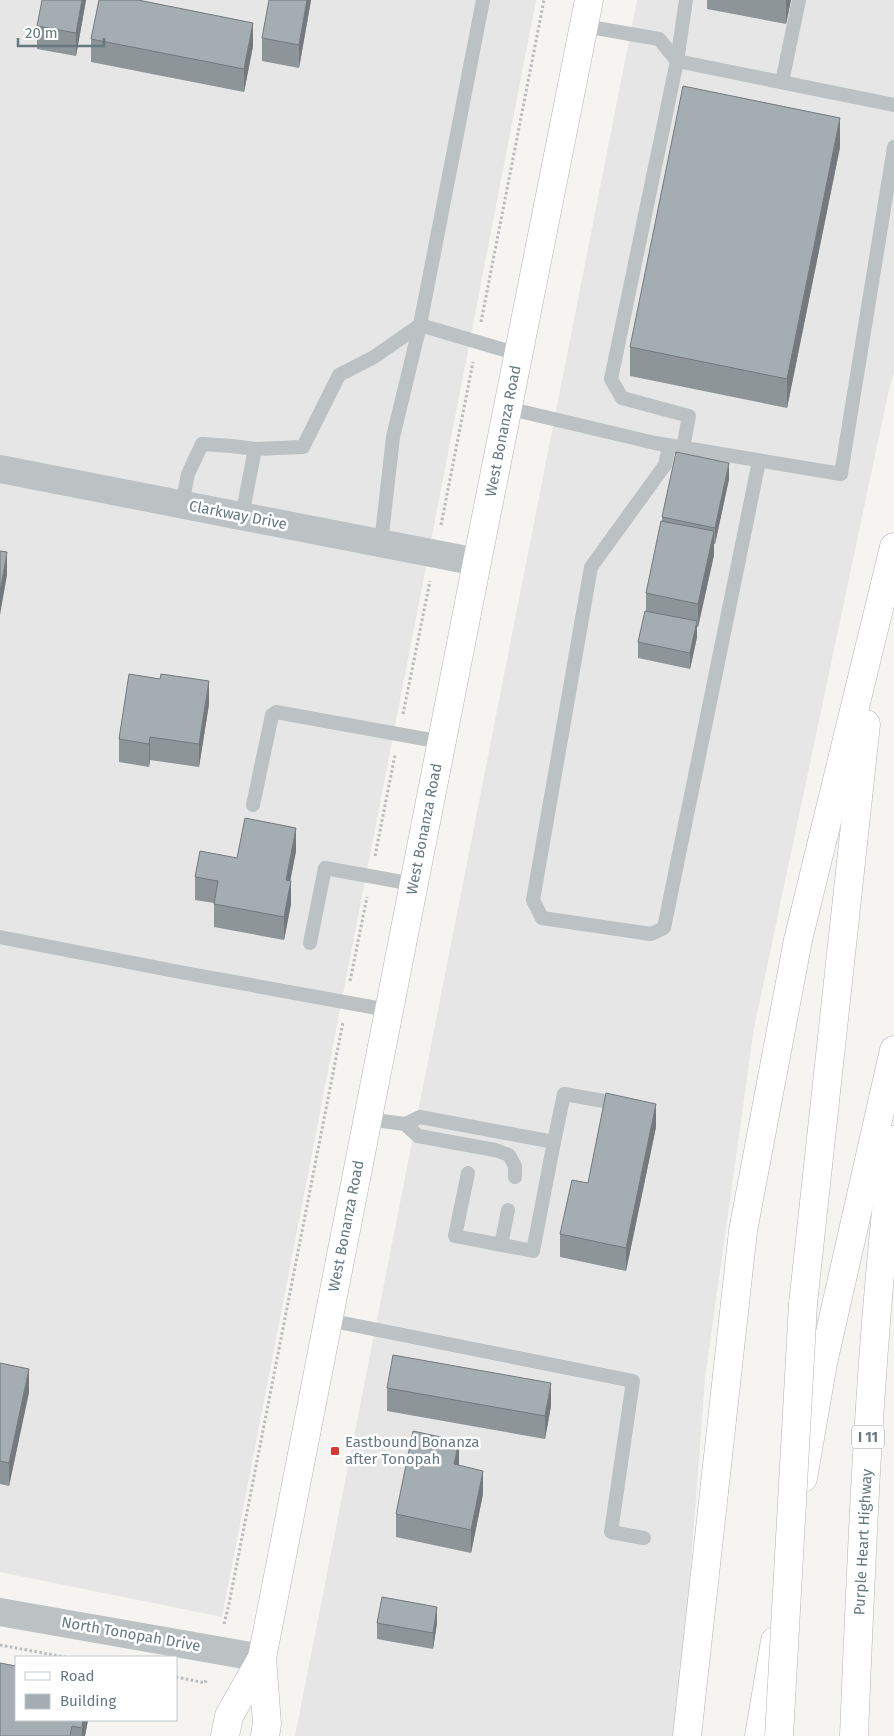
<svg xmlns="http://www.w3.org/2000/svg" width="894" height="1736" viewBox="0 0 894 1736" font-family="'Fira Sans',sans-serif">
	<rect width="100%" height="100%" fill="#f5f4f1"/>
	<g fill="#e5e6e5">
		<polygon points="0,0 536,0 222,1617 0,1572"/>
		<polygon points="637,0 894,0 894,371 888,394 754,1028 705,1378 678,1736 295,1736"/>
	</g>
	<g fill="none" stroke-linecap="round" stroke-linejoin="round">
		<defs>
			<g id="secondary">
				<polyline points="225,1736 229,1716 262,1658"/>
				<polyline points="265,1736 267,1724 262,1658 477,562 589,0"/>
			</g>
			<g id="motorway">
				<polyline points="803,1304 866,724"/>
				<polyline points="803,1478 823,1363 894,1050"/>
				<polyline points="687,1736 743,1231 798,940 894,547"/>
				<polyline points="759,1736 775,1641"/>
				<path d="M854,1736c8,-199 16,-398 40,-596"/>
			</g>
		</defs>
		<use href="#secondary" stroke="#aeb5b8" stroke-width="29"/>
		<use href="#motorway" stroke="#afb4b6" stroke-width="29"/>
		<g stroke="#b8bbbd" stroke-width="3" stroke-dasharray="2.5 2.5" stroke-linecap="butt">
			<polyline points="481,322 544,0"/>
			<polyline points="441,525 473,362"/>
			<polyline points="403,714 430,581"/>
			<polyline points="375,856 395,755"/>
			<polyline points="350,981 367,897"/>
			<polyline points="224,1624 229,1604 343,1022"/>
			<polyline points="0,1645 65,1657"/>
			<polyline points="176,1677 205,1683 207,1678"/>
		</g>
		<g stroke="#bcc1c3" stroke-width="14">
			<polyline points="483,0 420,325 518,354"/>
			<polyline points="584,26 659,39 677,61 894,105"/>
			<polyline points="782,82 799,0"/>
			<polyline points="507,408 655,443 841,474 894,147"/>
			<polyline points="669,446 665,465 591,567 533,900 542,918 651,934 664,928 759,461"/>
			<polyline points="683,448 689,416 622,398 611,379 677,61 686,0"/>
			<polyline points="182,504 188,474 202,444 232,446 255,449 303,447 339,375 374,357 420,325"/>
			<polyline points="242,516 255,449"/>
			<polyline points="381,543 393,437 420,325"/>
			<polyline points="253,805 272,715 276,712 442,742"/>
			<polyline points="0,937 185,973 388,1010"/>
			<polyline points="310,943 325,868 413,884"/>
			<polyline points="367,1119 405,1124 418,1136 495,1150 509,1155 515,1166 515,1177"/>
			<polyline points="405,1124 420,1117 554,1142 533,1251 455,1236 468,1173"/>
			<polyline points="554,1142 564,1094 604,1101"/>
			<polyline points="501,1245 508,1210"/>
			<polyline points="328,1320 633,1381 611,1532 644,1538"/>
		</g>
		<polyline stroke="#bcc1c3" stroke-width="28" points="0,469 477,562"/>
		<polyline stroke="#bcc1c3" stroke-width="28" points="0,1612 262,1658"/>
		<use href="#secondary" stroke="#fff" stroke-width="28"/>
		<use href="#motorway" stroke="#fff" stroke-width="28"/>
		<defs>
			<polyline id="motorway-bridge" points="779,1736 803,1304"/>
		</defs>
		<use href="#motorway-bridge" stroke="#afb4b6" stroke-width="29" stroke-linecap="butt"/>
		<use href="#motorway-bridge" stroke="#fff" stroke-width="28"/>
	</g>
	<g fill="#8d9598">
		<polygon points="86,0 76,56 37,49 37,26"/>
		<polygon points="311,0 299,68 262,61 262,38"/>
		<polygon points="707,0 791,0 786,24 707,9"/>
		<polygon points="91,39 253,46 244,92 91,62"/>
		<polygon points="840,147 787,408 630,376 630,347"/>
		<polygon points="729,479 715,544 714,544 714,555 698,627 697,627 697,637 690,669 638,658 638,642 646,611 646,593 662,521 662,517"/>
		<polygon points="209,704 199,767 150,760 149,767 119,762 119,739"/>
		<polygon points="296,851 290,881 291,904 284,940 214,927 214,903 195,900 195,877 237,858"/>
		<polygon points="656,1127 626,1271 560,1257 560,1234 588,1183"/>
		<polygon points="0,1363 29,1392 9,1486 0,1484"/>
		<polygon points="387,1388 551,1406 545,1439 387,1411"/>
		<polygon points="458,1465 483,1494 471,1553 396,1537 396,1514"/>
		<polygon points="377,1623 437,1623 433,1649 377,1639"/>
		<polygon points="16,1720 88,1720 85,1736 0,1736"/>
	</g>
	<g fill="#73797c">
		<polygon points="82,0 86,0 76,56 76,33"/>
		<polygon points="307,0 311,0 299,68 299,45"/>
		<polygon points="786,0 791,0 786,24"/>
		<polygon points="253,23 253,46 244,92 244,69"/>
		<polygon points="840,118 840,147 787,408 787,379"/>
		<polygon points="729,463 729,479 715,544 715,528"/>
		<polygon points="714,531 714,555 698,627 698,604"/>
		<polygon points="7,552 7,575 0,615 0,592"/>
		<polygon points="697,621 697,637 690,669 690,653"/>
		<polygon points="209,681 209,704 199,767 199,744"/>
		<polygon points="150,737 150,760 149,767 149,744"/>
		<polygon points="296,828 296,851 286,903 286,880"/>
		<polygon points="291,881 291,904 284,940 284,917"/>
		<polygon points="656,1104 656,1127 626,1271 626,1248"/>
		<polygon points="29,1369 29,1392 9,1486 9,1463"/>
		<polygon points="551,1383 551,1406 545,1439 545,1416"/>
		<polygon points="459,1441 459,1464 454,1488 454,1464"/>
		<polygon points="483,1471 483,1494 471,1553 471,1530"/>
		<polygon points="437,1607 437,1623 433,1649 433,1633"/>
		<polygon points="83,1720 88,1720 85,1736 82,1736 82,1728"/>
	</g>
	<g fill="#a4adb1" stroke="#73797c">
		<polygon points="42,0 82,0 76,33 37,26"/>
		<polygon points="99,0 138,0 253,23 244,69 91,39"/>
		<polygon points="269,0 307,0 299,45 262,38"/>
		<polygon points="683,86 840,118 787,379 630,347"/>
		<polygon points="676,452 729,463 715,528 662,517"/>
		<polygon points="661,521 714,531 698,604 646,593"/>
		<polygon points="0,551 7,552 0,592"/>
		<polygon points="645,611 697,621 690,653 638,642"/>
		<polygon points="129,674 160,679 161,674 209,681 199,744 150,737 149,744 119,739"/>
		<polygon points="245,818 296,828 286,880 291,881 284,917 214,904 218,881 195,877 200,851 237,858"/>
		<polygon points="606,1093 656,1104 626,1248 560,1234 572,1180 588,1183"/>
		<polygon points="393,1355 551,1383 545,1416 387,1388"/>
		<polygon points="0,1363 29,1369 9,1463 0,1461"/>
		<polygon points="413,1431 459,1441 454,1464 483,1471 471,1530 396,1514"/>
		<polygon points="382,1597 437,1607 433,1633 377,1623"/>
		<polygon points="0,1663 16,1666 16,1720 83,1720 82,1728 72,1726 70,1736 0,1736"/>
	</g>
	<rect fill="#d9382e" stroke="#fff" stroke-width="2" x="330" y="1446" width="10" height="10" rx="2.5"/>
	<g text-anchor="middle" stroke-width="5" stroke-linejoin="round" paint-order="stroke">
		<rect fill="#fff" stroke="#94a1a7" stroke-width="1" x="852" y="1425.5" width="32" height="23" rx="4"/>
		<g font-size="14" font-weight="bold" fill="#667981">
			<text x="868" y="1442">I 11</text>
		</g>
		<g font-size="15" fill="#667981" stroke="#fff">
			<text transform="translate(503 431) rotate(-79)" y="5">West Bonanza Road</text>
			<text transform="translate(238 515) rotate(11)" y="5">Clarkway Drive</text>
			<text transform="translate(424 829) rotate(-79)" y="5">West Bonanza Road</text>
			<text transform="translate(346 1226) rotate(-79)" y="5">West Bonanza Road</text>
			<text transform="translate(863 1542) rotate(-87)" y="5">Purple Heart Highway</text>
			<text transform="translate(131 1634) rotate(10)" y="5">North Tonopah Drive</text>
		</g>
		<g font-size="15" fill="#667981" stroke="#fff" text-anchor="start">
			<text x="345" y="1447">Eastbound Bonanza<tspan x="345" dy="17">after Tonopah</tspan></text>
		</g>
	</g>
	<rect x="15" y="1656" width="162" height="65" fill="#ffffff" stroke="#c2c9cd"/>
	<rect x="25" y="1672" width="25" height="8" fill="#ffffff" stroke="#c2c9cd"/>
	<text x="60" y="1681" font-size="15" fill="#667981">Road</text>
	<rect x="25" y="1694" width="25" height="15" fill="#a4adb1" stroke="#c2c9cd"/>
	<text x="60" y="1706" font-size="15" fill="#667981">Building</text>
	<path d="M18 38v8h86v-8" fill="none" stroke="#667981" stroke-width="2.5"/>
	<text x="25" y="38" font-size="15" fill="#667981" stroke="#ffffff" stroke-width="4" paint-order="stroke">20 m</text>
</svg>
